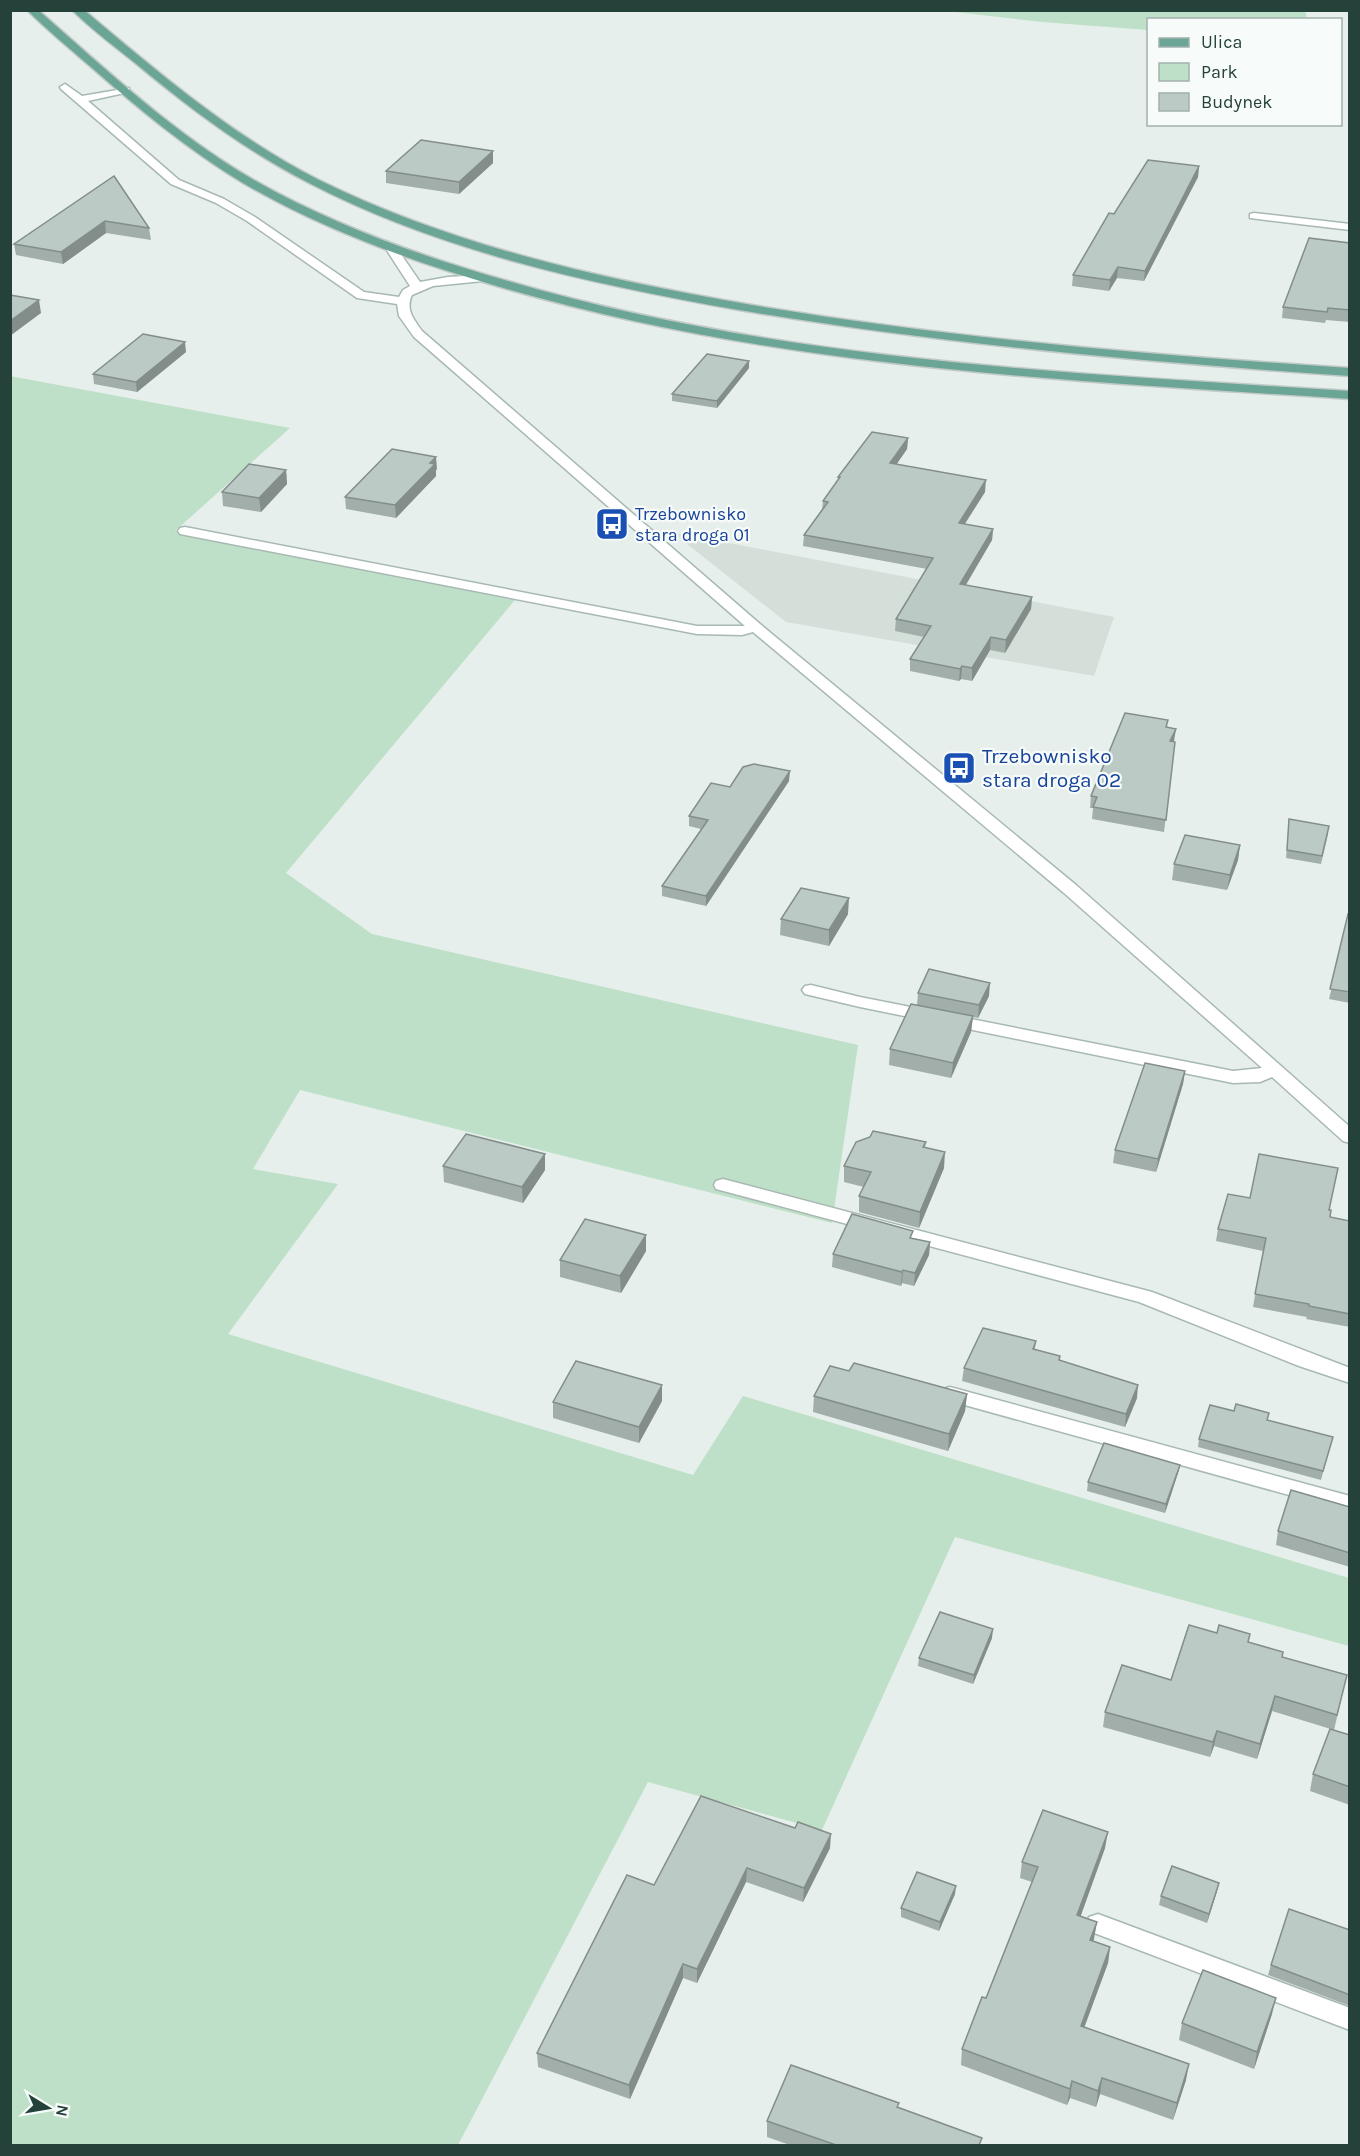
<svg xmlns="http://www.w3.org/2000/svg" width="1360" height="2156" viewBox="0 0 1360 2156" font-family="Karla,sans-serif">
	<rect width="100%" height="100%" fill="#e6efeb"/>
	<polygon fill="#d4dfda" points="672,532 1114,617 1094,676 786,622"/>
	<g fill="#bfe0c8">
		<polygon points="1302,11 1306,13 1306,19 1148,20 1148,30 1042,22 947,11"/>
		<polygon points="10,376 290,428 175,531 515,600 286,873 372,934 858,1045 832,1223 300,1090 253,1169 338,1184 228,1334 693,1475 743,1396 1349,1578 1349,1646 955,1537 822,1830 648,1782 458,2145 11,2145"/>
	</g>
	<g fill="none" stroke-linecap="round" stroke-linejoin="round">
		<defs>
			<g id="minor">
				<path d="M65,84l17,12 47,-8v4l-41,9 91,79 45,19 31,18 109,75 35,5 4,-7 7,-4 -24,-37 6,-3 4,1 24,35 28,-5 35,-2v6l-50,5 -21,9c-7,14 2,25 10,36l338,293 316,261 274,242v16l-7,-2 -71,-64 -12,5 -27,1 -373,-76 -55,-13 -3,-4 3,-4 6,-1 49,12 373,74 29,-3 -198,-175 -311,-261 -11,3 -45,-1 -517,-100 -2,-3 2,-3 5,-1 512,99h48l-331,-289 -15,-21 -2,-12 -40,-6 -110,-77 -31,-18 -45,-19 -110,-95 -1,-2z"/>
				<polygon points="1254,213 1350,224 1350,230 1250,218 1250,214"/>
				<polygon points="723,1179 1152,1292 1350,1368 1350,1383 1299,1366 1139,1302 716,1189 714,1185 716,1181"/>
				<polygon points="950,1387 1350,1496 1350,1512 943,1399 940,1394 943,1389"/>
				<polygon points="1098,1914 1350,2008 1350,2030 1089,1931 1086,1924 1089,1917"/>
			</g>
			<g id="major">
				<path d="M27,10h11c69,60 136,124 216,170 79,45 166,76 254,101 273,80 559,92 842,110v8c-286,-19 -574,-31 -850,-112 -89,-26 -177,-57 -257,-104 -55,-33 -104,-74 -152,-116 -21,-18 -44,-37 -64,-57z"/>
				<path d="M72,10h12c74,62 148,126 235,170 136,67 284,99 433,125 198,33 397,50 598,63v8c-205,-14 -409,-32 -611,-66 -147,-26 -297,-58 -430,-127 -61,-31 -116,-72 -169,-116 -22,-18 -47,-36 -68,-57z"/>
			</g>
		</defs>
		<use href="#minor" stroke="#a8b8b2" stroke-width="3"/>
		<use href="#major" stroke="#c2cac8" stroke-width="3"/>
		<use href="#minor" fill="#fff" fill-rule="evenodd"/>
		<use href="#major" fill="#6aa596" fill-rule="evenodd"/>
	</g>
	<g fill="#a1aea9">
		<polygon points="493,163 459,194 386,183 386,171"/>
		<polygon points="1199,166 1198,177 1144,281 1117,278 1109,291 1072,286 1073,275 1114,214"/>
		<polygon points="114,176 149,228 151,240 106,233 63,264 16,255 14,244"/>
		<polygon points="1350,243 1350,322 1326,320 1325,323 1282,318 1283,307"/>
		<polygon points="186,352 137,392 94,384 93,374"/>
		<polygon points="749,368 717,408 672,401 672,394"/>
		<polygon points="908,438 907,449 896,465 985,492 965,524 993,529 992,540 966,585 1032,597 1031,609 1005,653 990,650 972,681 961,679 959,681 910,671 910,659 924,637 895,631 896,619 927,569 803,546 804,535 822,509 823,501 838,480 838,477"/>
		<polygon points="437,469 436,470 436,476 396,518 346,509 345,497"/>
		<polygon points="286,470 287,484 261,512 223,506 222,492"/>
		<polygon points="1167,727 1174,741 1174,742 1175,742 1164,832 1092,819 1093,808 1090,808 1091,796"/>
		<polygon points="789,781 706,906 662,896 662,886 701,829 689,826 689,816 730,787"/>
		<polygon points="1289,819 1328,834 1321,864 1286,858"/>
		<polygon points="1240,845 1238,860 1227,890 1172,880 1174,864"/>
		<polygon points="848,914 829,946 780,935 781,919"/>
		<polygon points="1350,915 1350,1003 1329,999"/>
		<polygon points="918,993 989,996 978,1018 973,1017 971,1032 951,1078 889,1065 890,1049 917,1005"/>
		<polygon points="1185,1071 1183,1084 1156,1172 1113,1163 1115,1150"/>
		<polygon points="926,1142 925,1148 944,1168 919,1228 859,1212 859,1196 864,1187 844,1182 844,1166"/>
		<polygon points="443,1166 545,1170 523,1203 444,1182"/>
		<polygon points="1250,1198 1330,1210 1330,1217 1350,1221 1350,1327 1306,1319 1307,1317 1253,1307 1263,1251 1216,1241 1218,1229"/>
		<polygon points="646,1235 646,1251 621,1293 560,1277 560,1260"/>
		<polygon points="913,1238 930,1242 929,1255 914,1286 902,1283 901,1286 832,1267 833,1254"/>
		<polygon points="1036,1341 1035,1349 1060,1356 1060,1361 1137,1398 1125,1427 962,1381 964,1368"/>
		<polygon points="849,1371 967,1394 965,1411 948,1451 813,1412 814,1396"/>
		<polygon points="662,1401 639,1443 553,1418 553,1402"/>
		<polygon points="1234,1411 1333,1437 1321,1480 1198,1447 1199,1439"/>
		<polygon points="1180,1465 1178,1473 1165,1513 1087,1491 1088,1482"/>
		<polygon points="1350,1507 1350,1567 1276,1545 1278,1531"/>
		<polygon points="1217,1633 1250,1634 1248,1642 1282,1657 1347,1675 1334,1730 1272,1711 1257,1759 1214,1746 1210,1757 1103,1727 1105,1712 1171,1680"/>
		<polygon points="992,1638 973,1684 918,1666 919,1658"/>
		<polygon points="1350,1735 1350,1805 1310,1791 1313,1774"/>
		<polygon points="830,1848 803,1902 746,1882 697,1983 683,1978 630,2099 538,2067 537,2053 654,1885"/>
		<polygon points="1105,1848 1080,1917 1097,1922 1093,1941 1110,1947 1108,1963 1084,2027 1186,2080 1173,2120 1100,2094 1096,2107 1070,2098 1067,2105 961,2065 962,2049 986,1998 1032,1882 1020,1878 1022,1862"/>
		<polygon points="1217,1891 1207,1923 1159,1905 1161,1896"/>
		<polygon points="955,1894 939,1931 901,1917 901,1908"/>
		<polygon points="1350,1930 1350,2006 1268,1975 1271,1965"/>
		<polygon points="1272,2014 1254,2069 1179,2040 1182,2023"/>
		<polygon points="898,2107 981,2145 790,2145 767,2137 767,2121"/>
	</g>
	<g fill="#838d89">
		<polygon points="493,151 493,163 459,194 459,182"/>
		<polygon points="1199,166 1198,177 1144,281 1145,271"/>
		<polygon points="105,221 106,233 63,264 61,252"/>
		<polygon points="1118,267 1117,278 1109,291 1110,280"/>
		<polygon points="39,300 41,313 10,336 10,321"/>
		<polygon points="185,342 186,352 137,392 136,382"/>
		<polygon points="749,361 749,368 717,408 717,401"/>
		<polygon points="908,438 907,449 889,475 890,463"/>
		<polygon points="436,457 437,469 436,470 436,476 396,518 395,505"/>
		<polygon points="286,470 287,484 261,512 259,498"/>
		<polygon points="986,480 985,492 958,534 959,523"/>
		<polygon points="993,529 992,540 959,596 960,584"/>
		<polygon points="1032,597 1031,609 1005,653 1006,640"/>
		<polygon points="991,637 990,650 972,681 972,668"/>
		<polygon points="962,666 961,679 959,681 960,669"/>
		<polygon points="1176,729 1174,741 1169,753 1170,741"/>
		<polygon points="790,771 789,781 706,906 706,896"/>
		<polygon points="1240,845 1238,860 1227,890 1230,875"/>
		<polygon points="849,898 848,914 829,946 829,930"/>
		<polygon points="990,983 989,996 978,1018 979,1005"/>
		<polygon points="973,1016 971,1032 951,1078 953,1063"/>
		<polygon points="1185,1071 1183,1084 1156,1172 1158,1159"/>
		<polygon points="945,1152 944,1168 919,1228 920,1212"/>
		<polygon points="545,1154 545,1170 523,1203 522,1187"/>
		<polygon points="646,1235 646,1251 621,1293 620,1276"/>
		<polygon points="930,1242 929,1255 914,1286 915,1273"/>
		<polygon points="903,1270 902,1283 901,1286 902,1272"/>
		<polygon points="662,1385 662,1401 639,1443 639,1427"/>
		<polygon points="1138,1385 1137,1398 1125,1427 1126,1414"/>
		<polygon points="967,1394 965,1411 948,1451 949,1434"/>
		<polygon points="1180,1465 1178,1473 1165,1513 1166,1504"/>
		<polygon points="993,1629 992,1638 973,1684 974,1675"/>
		<polygon points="1275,1696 1272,1711 1257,1759 1260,1744"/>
		<polygon points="1217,1731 1214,1746 1210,1757 1213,1742"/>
		<polygon points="1108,1832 1105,1848 1075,1932 1077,1915"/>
		<polygon points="831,1834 830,1848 803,1902 804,1888"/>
		<polygon points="747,1868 746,1882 697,1983 697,1969"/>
		<polygon points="1219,1883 1217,1891 1207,1923 1209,1914"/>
		<polygon points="956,1886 955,1894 939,1931 940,1922"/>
		<polygon points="1097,1922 1094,1939 1088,1957 1090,1940"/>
		<polygon points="1110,1947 1108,1963 1079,2042 1081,2026"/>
		<polygon points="683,1964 683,1978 630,2099 629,2085"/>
		<polygon points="1276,1998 1272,2014 1254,2069 1257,2052"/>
		<polygon points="1189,2064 1186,2080 1173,2120 1177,2103"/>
		<polygon points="1102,2078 1100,2094 1096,2107 1098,2091"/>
		<polygon points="1072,2081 1070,2098 1067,2105 1070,2089"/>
	</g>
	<g fill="#bbcac4" stroke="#838d89" stroke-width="1.5">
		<polygon points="421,140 493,151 459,182 386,171"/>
		<polygon points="1148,160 1199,166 1145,271 1118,267 1110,280 1073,275 1109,213 1114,214"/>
		<polygon points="114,176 149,228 105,221 61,252 14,244"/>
		<polygon points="1309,238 1350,243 1350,310 1328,308 1327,312 1283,307"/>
		<polygon points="10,295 39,300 10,321"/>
		<polygon points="143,334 185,342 136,382 93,374"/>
		<polygon points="707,354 749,361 717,401 672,394"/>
		<polygon points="872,432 908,438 890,463 986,480 959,523 993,529 960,584 1032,597 1006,640 991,637 972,668 962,666 960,669 910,659 931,626 896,619 933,558 804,535 828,502 823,501 840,477 838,477"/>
		<polygon points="392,449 436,457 430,463 435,464 395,505 345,497"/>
		<polygon points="249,464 286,470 259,498 222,492"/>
		<polygon points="1125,713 1168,720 1166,727 1176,729 1170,741 1175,742 1166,820 1093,807 1097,797 1091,796"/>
		<polygon points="754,764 790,771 706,896 662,886 708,820 689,816 711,783 730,787 743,767"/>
		<polygon points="1289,819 1329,826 1322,856 1287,850"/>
		<polygon points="1185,835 1240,845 1230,875 1174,864"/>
		<polygon points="801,888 849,898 829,930 781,919"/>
		<polygon points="1348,914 1350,915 1350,992 1330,989"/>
		<polygon points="929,969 990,983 979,1005 918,993"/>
		<polygon points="911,1004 973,1016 953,1063 890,1049"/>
		<polygon points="1145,1063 1185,1071 1158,1159 1115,1150"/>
		<polygon points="873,1131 926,1142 923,1147 945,1152 920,1212 859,1196 871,1172 844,1166 856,1142 870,1137"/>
		<polygon points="466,1134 545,1154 522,1187 443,1166"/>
		<polygon points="1259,1154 1338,1168 1329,1210 1331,1210 1330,1217 1350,1221 1350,1314 1309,1306 1309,1304 1255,1294 1266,1238 1218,1229 1228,1194 1250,1198"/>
		<polygon points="852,1214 913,1231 910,1238 930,1242 915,1273 903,1270 902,1272 833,1254"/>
		<polygon points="585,1219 646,1235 620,1276 560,1260"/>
		<polygon points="983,1328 1036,1341 1033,1349 1060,1356 1059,1360 1138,1385 1126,1414 964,1368"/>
		<polygon points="576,1361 662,1385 639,1427 553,1402"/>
		<polygon points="854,1363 967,1394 949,1434 814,1396 830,1366 849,1371"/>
		<polygon points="1236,1404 1269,1413 1267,1420 1333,1437 1323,1471 1199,1439 1210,1405 1234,1411"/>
		<polygon points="1104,1443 1180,1465 1166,1504 1088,1482"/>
		<polygon points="1291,1490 1350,1507 1350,1553 1278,1531"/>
		<polygon points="940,1612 993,1629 974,1675 919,1658"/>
		<polygon points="1189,1625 1217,1633 1219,1625 1250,1634 1248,1642 1283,1652 1282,1657 1347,1675 1337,1715 1275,1696 1260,1744 1217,1731 1213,1742 1105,1712 1122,1665 1171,1680"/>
		<polygon points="1330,1729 1350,1735 1350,1787 1313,1774"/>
		<polygon points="701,1796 795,1828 798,1822 831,1834 804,1888 747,1868 697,1969 683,1964 629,2085 537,2053 627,1875 654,1885"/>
		<polygon points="1043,1810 1108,1832 1077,1915 1097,1922 1090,1940 1110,1947 1081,2026 1189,2064 1177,2103 1102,2078 1098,2091 1072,2081 1070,2089 962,2049 982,1997 986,1998 1038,1867 1022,1862"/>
		<polygon points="1172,1866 1219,1883 1209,1914 1161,1896"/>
		<polygon points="917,1872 956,1886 940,1922 901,1908"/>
		<polygon points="1289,1909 1350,1930 1350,1995 1271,1965"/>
		<polygon points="1203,1970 1276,1998 1257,2052 1182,2023"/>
		<polygon points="791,2065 899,2103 897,2107 982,2138 979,2145 836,2145 767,2121"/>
	</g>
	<defs>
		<symbol id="bus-square" viewBox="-11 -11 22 22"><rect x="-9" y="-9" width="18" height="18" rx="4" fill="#1a4fb4" stroke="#f7fbf9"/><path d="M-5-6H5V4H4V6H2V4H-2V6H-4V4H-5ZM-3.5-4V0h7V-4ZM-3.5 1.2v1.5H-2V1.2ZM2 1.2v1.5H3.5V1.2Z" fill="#fff"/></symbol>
	</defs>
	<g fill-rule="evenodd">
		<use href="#bus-square" x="593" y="505" width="38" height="38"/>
		<use href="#bus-square" x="940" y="749" width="38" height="38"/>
	</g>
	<g text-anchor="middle" stroke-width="4.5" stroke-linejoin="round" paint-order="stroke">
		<g font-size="18" fill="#164399" stroke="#f7fbf9" text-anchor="start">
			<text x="635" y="520">Trzebownisko<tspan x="635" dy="21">stara droga 01</tspan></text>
		</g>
		<g font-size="21" fill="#164399" stroke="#f7fbf9" text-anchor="start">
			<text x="982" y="763">Trzebownisko<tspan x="982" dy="24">stara droga 02</tspan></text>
		</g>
	</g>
	<rect width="1360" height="2156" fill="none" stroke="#24423a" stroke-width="24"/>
	<rect x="1147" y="18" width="195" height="108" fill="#f7fbf9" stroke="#a3b1ad" stroke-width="1.5"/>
	<rect x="1159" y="38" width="30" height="9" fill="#6aa596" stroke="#a3b1ad" stroke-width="1.5"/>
	<text x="1201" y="48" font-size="18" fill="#24423a">Ulica</text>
	<rect x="1159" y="63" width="30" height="18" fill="#bfe0c8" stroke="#a3b1ad" stroke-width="1.5"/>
	<text x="1201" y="78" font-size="18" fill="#24423a">Park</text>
	<rect x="1159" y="93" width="30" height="18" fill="#bbcac4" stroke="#a3b1ad" stroke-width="1.5"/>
	<text x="1201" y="108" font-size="18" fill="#24423a">Budynek</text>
	<g transform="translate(48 2108) rotate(101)" stroke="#f7fbf9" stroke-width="4.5" paint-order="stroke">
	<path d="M0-4.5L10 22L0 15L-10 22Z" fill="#24423a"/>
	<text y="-9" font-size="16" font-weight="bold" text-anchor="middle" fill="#24423a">N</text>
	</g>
</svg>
